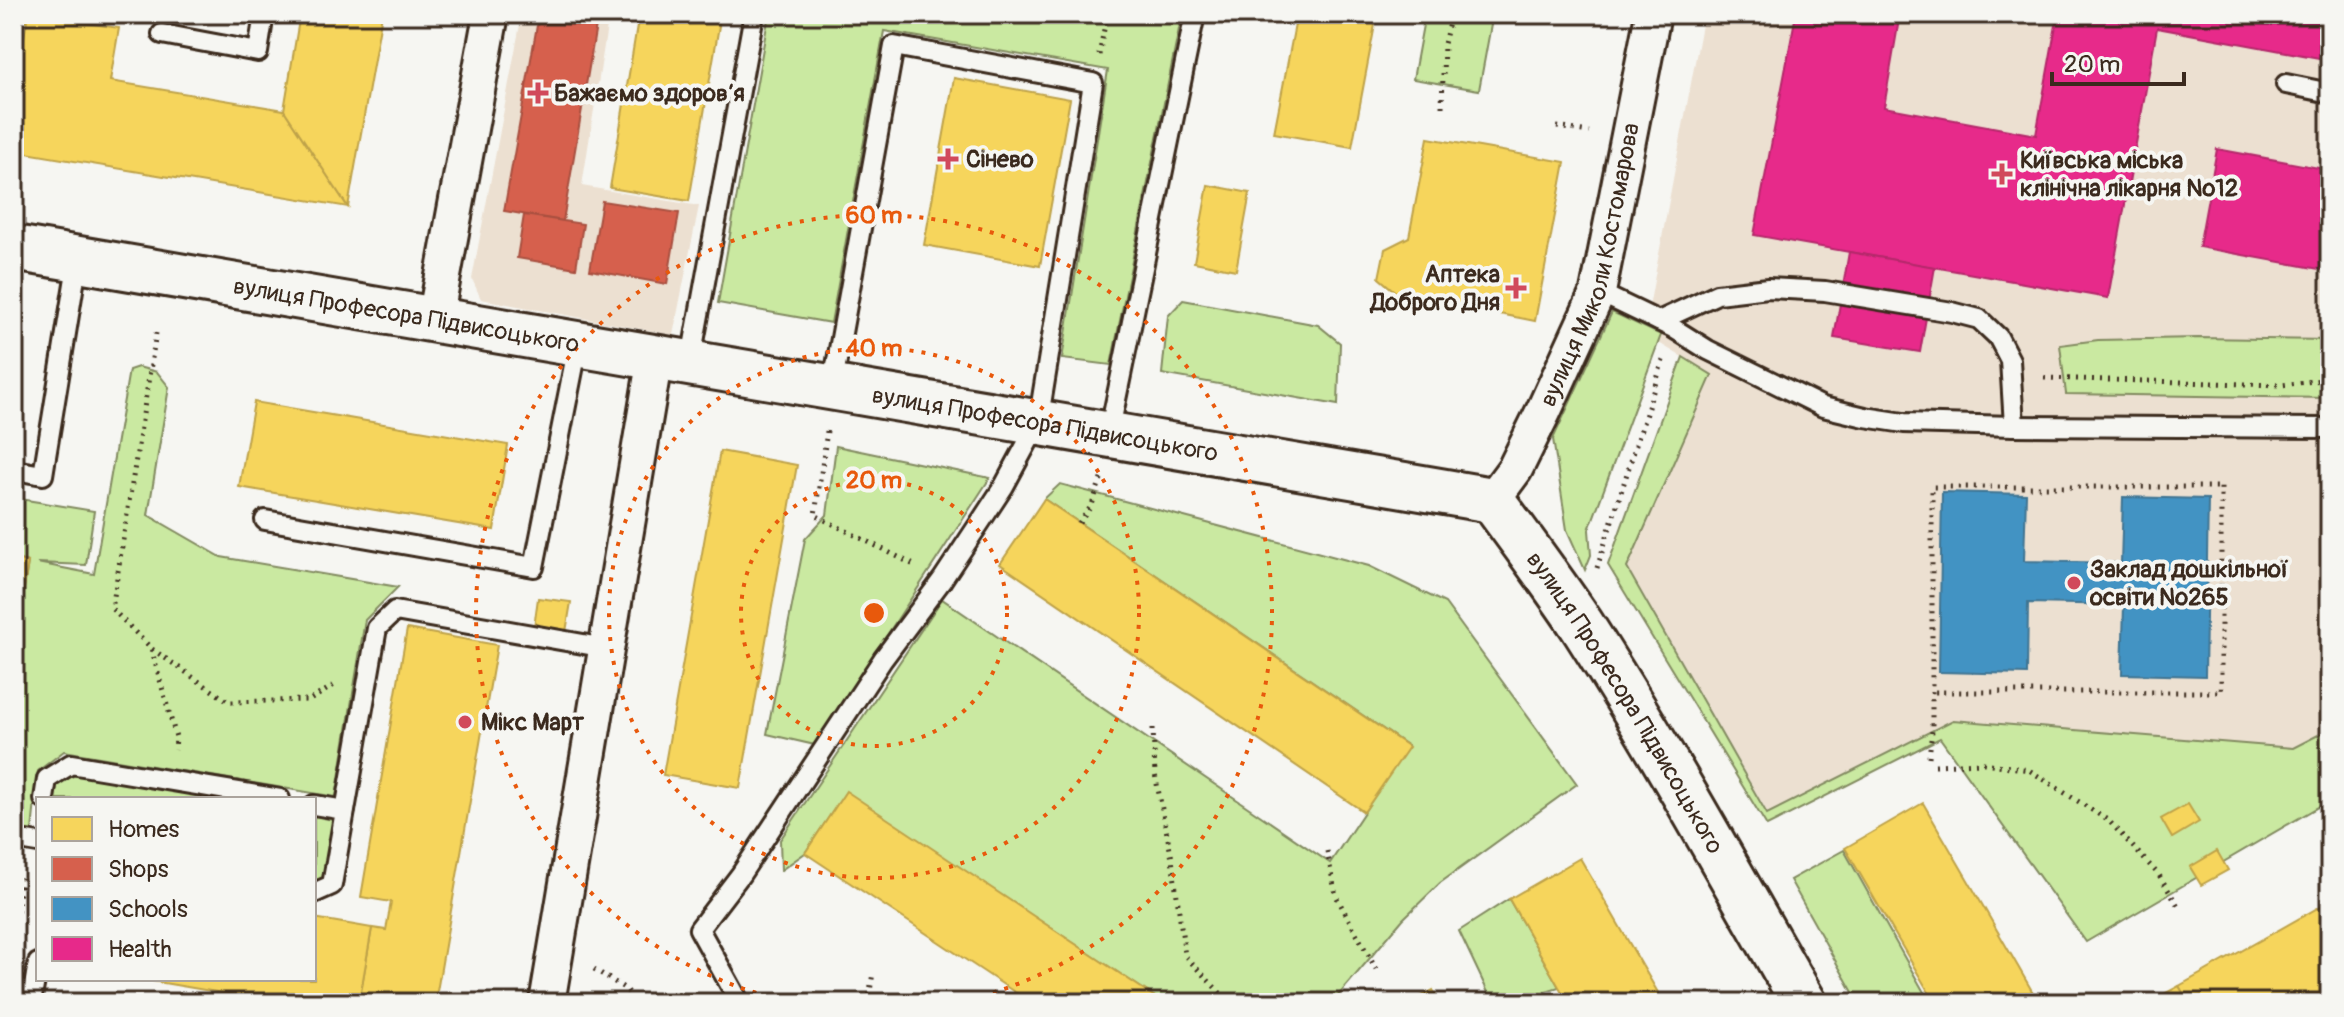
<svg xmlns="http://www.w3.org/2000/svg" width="2344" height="1017" viewBox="0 0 2344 1017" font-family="Pangolin,sans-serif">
	<rect width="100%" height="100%" fill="#f6f6f2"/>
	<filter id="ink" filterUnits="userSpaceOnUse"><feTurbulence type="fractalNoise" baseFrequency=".0125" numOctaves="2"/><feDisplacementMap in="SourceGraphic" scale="16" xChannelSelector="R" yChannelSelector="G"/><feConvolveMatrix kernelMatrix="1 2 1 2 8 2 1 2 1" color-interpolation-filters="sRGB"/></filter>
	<g filter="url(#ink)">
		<g fill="#ece0d1">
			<polygon points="522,14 609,14 582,186 699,206 673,335 481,299 472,279"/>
			<polygon points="1704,14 2330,14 2330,729 2293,748 1953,720 1768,814 1627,568 1712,375 1644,334"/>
		</g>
		<g fill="#cae9a1" stroke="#828a60" stroke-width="2">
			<polygon points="769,14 1182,14 1111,365 1062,359 1108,70 884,31 831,323 718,303"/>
			<polygon points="1425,14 1493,14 1479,90 1413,79"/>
			<polygon points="1183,300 1318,325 1340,343 1338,405 1162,374 1168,316"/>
			<polygon points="1612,312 1661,335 1589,530 1591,555 1585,570 1567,530 1553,439"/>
			<polygon points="2198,338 2330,340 2330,398 2066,394 2060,345 2098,340"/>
			<polygon points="1683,357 1712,375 1627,568 1767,814 1953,720 2293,748 2330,729 2330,800 2086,942 1940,738 1767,826 1608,565"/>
			<polygon points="138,367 157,372 169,387 148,515 221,557 398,587 365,620 336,797 64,751 38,771 32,831 14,828 14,653 28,562 14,559 14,498 94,511 86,565 37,563 94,574 129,370"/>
			<polygon points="836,446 990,478 815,745 767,734 805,539 827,515"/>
			<polygon points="1060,484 1369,566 1445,603 1577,784 1440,883 1403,919 1332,1003 1164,1003 846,792 805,853 781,870 780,840 942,599 1330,863 1408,746 1044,499"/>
			<polygon points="81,772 223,799 52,799 54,784"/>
			<polygon points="314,816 333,820 324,878 314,884"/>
			<polygon points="1844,850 1930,1003 1859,1003 1790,880"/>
			<polygon points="1509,899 1559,987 1506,1003 1493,1003 1459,931"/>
		</g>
		<g fill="#f6d55c" stroke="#bea249" stroke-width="2">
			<polygon points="28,14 119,28 110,81 284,110 348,207 14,151 14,96"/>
			<polygon points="300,14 382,14 348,207 284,110"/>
			<polygon points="639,14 721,14 689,201 610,188"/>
			<polygon points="1297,14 1377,14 1352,147 1274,133"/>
			<polygon points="954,78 1070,99 1040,266 924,245"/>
			<polygon points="1428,138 1565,162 1535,321 1398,294 1379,278 1385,249 1409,237"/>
			<polygon points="1208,185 1250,193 1236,270 1194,262"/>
			<polygon points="254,402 508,445 494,530 239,487"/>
			<polygon points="720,451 797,465 740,788 663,775"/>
			<polygon points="1044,499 1409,747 1364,812 1000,564"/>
			<polygon points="14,559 28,562 14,653"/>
			<polygon points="538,598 571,602 566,632 534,627"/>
			<polygon points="407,629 497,645 435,1003 359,1003 372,928 386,930 391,902 361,897"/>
			<polygon points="846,791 1164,1003 1031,1003 805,853"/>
			<polygon points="1923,803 1972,887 2039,1003 1935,1003 1845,848"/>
			<polygon points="2188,804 2199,822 2172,838 2161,819"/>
			<polygon points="2217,851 2228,870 2201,885 2190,867"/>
			<polygon points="1580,858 1664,1003 1569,1003 1559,987 1509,899"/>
			<polygon points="2330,901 2330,1000 2325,1003 2189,1003 2179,986"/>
			<polygon points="314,918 372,928 359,1003 281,1003 140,979 314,979"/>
			<polygon points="2179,986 2189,1003 2149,1003 2162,995"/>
			<polygon points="1433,990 1440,1003 1409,1003"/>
		</g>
		<g fill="#d6604d" stroke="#a8503f" stroke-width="2">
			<polygon points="539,14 598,14 563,221 504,211"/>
			<polygon points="602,201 679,213 667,284 590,270"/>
			<polygon points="524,215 583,224 576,268 517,258"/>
		</g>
		<polygon fill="#4393c3" stroke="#417492" stroke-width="2" points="1942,492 2026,494 2024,561 2121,563 2123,497 2208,499 2205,676 2122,674 2124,605 2028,603 2027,674 1939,672"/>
		<g fill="#e7298a" stroke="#b3296a" stroke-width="2">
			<polygon points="1796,14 1900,14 1884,107 2036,135 2058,14 2330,14 2330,60 2157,28 2108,298 1754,235"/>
			<polygon points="2217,149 2330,170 2330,271 2199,247"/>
			<polygon points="1849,252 1935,267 1920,352 1834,338"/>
		</g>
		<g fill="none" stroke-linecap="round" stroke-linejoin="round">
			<defs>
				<g id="service">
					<polyline points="162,34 258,52 264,14"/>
					<polyline points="2286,84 2330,93"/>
					<polyline points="1598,292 1673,328 1708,350 1823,407 1865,417 1904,423 2014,426 2330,428"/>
					<polyline points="1659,321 1717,294 1768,288 1825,291 1952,312 1979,319 1998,337 2010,360 2014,426"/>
					<polyline points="690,364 754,14"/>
					<polyline points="1109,434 1195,14"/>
					<polyline points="14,470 43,475 78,259"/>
					<polyline points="265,520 534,567 578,345"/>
					<polyline points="44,799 47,779 71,764 280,799"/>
					<polyline points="314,805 345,810"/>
					<polyline points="14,839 38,843"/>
					<polyline points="314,893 332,885 377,628 395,611 606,648"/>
					<polyline points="31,1003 38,963"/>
					<polyline points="740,1003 699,929 741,874 883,659 942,580 985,515 1004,486 1038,423 1093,83 894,46 832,388"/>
				</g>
				<g id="minor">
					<polyline points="435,320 491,14"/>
					<path id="s1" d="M1492,500l23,-31 29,-59 54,-118 55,-278"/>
					<polyline points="547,1003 655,357"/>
				</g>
				<g id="tertiary">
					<path id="s2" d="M14,248l1478,252c30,41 61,82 89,124 79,123 150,252 223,379"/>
				</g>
			</defs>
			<use href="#service" stroke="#3b2a1e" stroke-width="24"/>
			<use href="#minor" stroke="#3b2a1e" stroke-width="40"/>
			<use href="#tertiary" stroke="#3b2a1e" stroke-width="50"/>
			<g stroke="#3b2a1e" stroke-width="5" stroke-dasharray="2 6" stroke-linecap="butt">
				<polyline points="1099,55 1107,14"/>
				<polyline points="1442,107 1444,44 1451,14"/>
				<polyline points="1557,127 1589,132"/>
				<polyline points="156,333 112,609 151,648 176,737 175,750"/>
				<polyline points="2044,378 2281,385 2330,379"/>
				<polyline points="827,431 815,515 916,566"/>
				<polyline points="1079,523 1092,505 1102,476"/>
				<polyline points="1597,568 1664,357"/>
				<polyline points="152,649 229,702 310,700 336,684"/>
				<polyline points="1153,728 1155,774 1172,859 1185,956 1230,1003"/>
				<polyline points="1929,757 1932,731 1932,487 2221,487 2221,692 1932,692"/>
				<polyline points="1935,765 1984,763 2029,770 2109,821 2159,875 2180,909"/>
				<polyline points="1327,851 1336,896 1376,969"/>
				<polyline points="14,935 23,872"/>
				<polyline points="594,969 627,990 636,1003"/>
				<polyline points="868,1003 873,973"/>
			</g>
			<use href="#service" stroke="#f6f6f2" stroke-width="18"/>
			<use href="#minor" stroke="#f6f6f2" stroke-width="34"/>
			<use href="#tertiary" stroke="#f6f6f2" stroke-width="44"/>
		</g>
	</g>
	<g fill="none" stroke="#e8590c" stroke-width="4" stroke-dasharray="4 8">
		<circle cx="874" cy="613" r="133"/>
		<circle cx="874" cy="613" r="265"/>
		<path d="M791 1002A398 398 0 1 1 957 1002"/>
	</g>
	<g fill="#d1495b" stroke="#f6f6f2" stroke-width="3">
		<path d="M534 81h8v8h8v8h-8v8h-8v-8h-8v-8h8z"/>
		<path d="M944 147h8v8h8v8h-8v8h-8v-8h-8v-8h8z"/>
		<path d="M1998 162h8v8h8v8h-8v8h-8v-8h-8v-8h8z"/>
		<path d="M1512 276h8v8h8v8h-8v8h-8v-8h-8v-8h8z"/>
		<circle cx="2074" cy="583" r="8"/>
		<circle cx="465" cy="722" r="8"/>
	</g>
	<g text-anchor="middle" stroke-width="8" stroke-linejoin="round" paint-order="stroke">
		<g font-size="24" font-weight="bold" fill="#3b2a1e" stroke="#f6f6f2" text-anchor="start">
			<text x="554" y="101">Бажаємо здоровʼя</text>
			<text x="966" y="167">Сінево</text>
			<text x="2020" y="168">Київська міська<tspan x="2020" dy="28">клінічна лікарня №12</tspan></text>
			<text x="1500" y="282" text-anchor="end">Аптека<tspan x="1500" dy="28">Доброго Дня</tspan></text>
			<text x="2090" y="577">Заклад дошкільної<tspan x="2090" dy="28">освіти №265</tspan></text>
			<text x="481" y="730">Мікс Март</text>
		</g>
		<g font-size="24" fill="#3b2a1e" stroke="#f6f6f2">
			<text dy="8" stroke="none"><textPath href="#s1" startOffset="258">вулиця Миколи Костомарова</textPath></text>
			<text dy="8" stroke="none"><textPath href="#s2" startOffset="398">вулиця Професора Підвисоцького</textPath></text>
			<text dy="8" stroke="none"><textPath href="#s2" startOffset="1046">вулиця Професора Підвисоцького</textPath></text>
			<text dy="8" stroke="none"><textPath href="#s2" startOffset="1742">вулиця Професора Підвисоцького</textPath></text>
		</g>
	</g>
	<circle cx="874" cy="613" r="12" fill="#e8590c" stroke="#f6f6f2" stroke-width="4"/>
	<g font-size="24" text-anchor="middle" font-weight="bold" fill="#e8590c" stroke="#f6f6f2" stroke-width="8" stroke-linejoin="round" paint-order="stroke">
		<text x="874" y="223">60 m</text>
		<text x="874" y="356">40 m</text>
		<text x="874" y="488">20 m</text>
	</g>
	<rect width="2344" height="1017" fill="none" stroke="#f6f6f2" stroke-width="48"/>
	<rect x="24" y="24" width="2296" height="969" fill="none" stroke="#3b2a1e" stroke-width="3" filter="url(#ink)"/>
	<rect x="36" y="797" width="280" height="184" fill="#f6f6f2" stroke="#aba49d" stroke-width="2"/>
	<rect x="52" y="817" width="40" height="24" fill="#f6d55c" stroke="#aba49d" stroke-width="2"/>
	<text x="108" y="837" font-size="24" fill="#3b2a1e">Homes</text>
	<rect x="52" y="857" width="40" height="24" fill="#d6604d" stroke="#aba49d" stroke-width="2"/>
	<text x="108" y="877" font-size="24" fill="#3b2a1e">Shops</text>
	<rect x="52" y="897" width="40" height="24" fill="#4393c3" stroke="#aba49d" stroke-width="2"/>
	<text x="108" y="917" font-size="24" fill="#3b2a1e">Schools</text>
	<rect x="52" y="937" width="40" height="24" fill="#e7298a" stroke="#aba49d" stroke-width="2"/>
	<text x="108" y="957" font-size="24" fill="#3b2a1e">Health</text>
	<path d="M2052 72v12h132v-12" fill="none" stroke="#3b2a1e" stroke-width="4"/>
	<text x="2064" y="72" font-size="24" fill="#3b2a1e" stroke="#f6f6f2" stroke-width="6" paint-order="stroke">20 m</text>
</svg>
